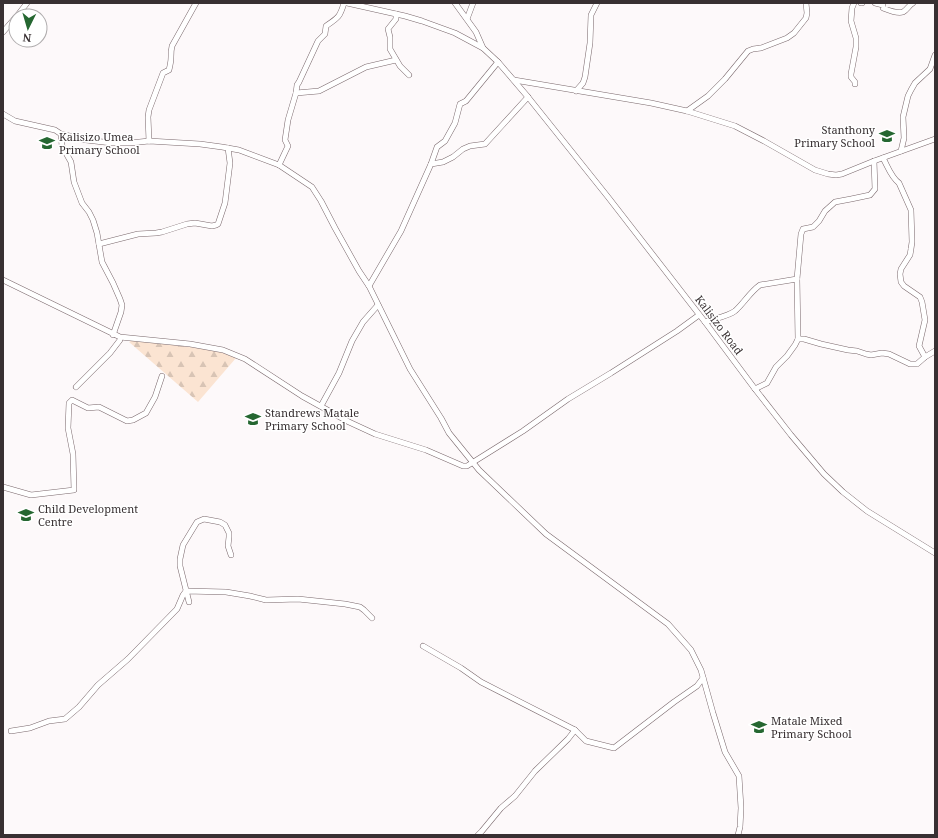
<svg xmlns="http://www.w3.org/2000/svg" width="938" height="838" viewBox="0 0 938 838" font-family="'Noto Serif',serif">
	<defs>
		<pattern id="forest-firs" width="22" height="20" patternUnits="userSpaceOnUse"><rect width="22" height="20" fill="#fbe4d2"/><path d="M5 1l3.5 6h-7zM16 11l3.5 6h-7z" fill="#d8c4b5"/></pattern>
	</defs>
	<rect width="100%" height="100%" fill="#fdf9fa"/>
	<polygon fill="url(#forest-firs)" points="131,341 137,341 208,349 224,353 236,358 198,402 129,342"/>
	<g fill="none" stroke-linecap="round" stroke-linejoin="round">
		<defs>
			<g id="minor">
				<polyline points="347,3 405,16 422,21 455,33 483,48 498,62 528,97 608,197 705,322 755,389 791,435 824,474 843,492 867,511 935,553"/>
				<polyline points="455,3 476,32 483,48"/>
				<polyline points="854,3 852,8 851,21 856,38 856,47 851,74 851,77 855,82 855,84"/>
				<polyline points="861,3 862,3"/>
				<path d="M875,3l8,2v3c5,2 14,6 20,4 4,-2 6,-7 10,-9"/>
				<polyline points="396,14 396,19 388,29 390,37 390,49 400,66 409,75"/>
				<polyline points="17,16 27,3"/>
				<polyline points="467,19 473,3"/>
				<polyline points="3,32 16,17"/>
				<polyline points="514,80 651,103 687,111 735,126 764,141 815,170 828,174 836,175 842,174 874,161 935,139"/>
				<polyline points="576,91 583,83 585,77 590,43 591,15 597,3"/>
				<polyline points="296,93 319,91 366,67 396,60"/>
				<polyline points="687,111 708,96 725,79 748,51 753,49 761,48 787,38 794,33 806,18 807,13 806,3"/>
				<polyline points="3,114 15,121 55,130 61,134 86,140 112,143 130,143 149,141 200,144 222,147 239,150 279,165 312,187 321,201 335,228 359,271 369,286 410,369 441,418 449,433 479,470 546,534 668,624 691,650 701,670 713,713 725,752 739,776 741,808 740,827 738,835"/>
				<polyline points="61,134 62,146 71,162 74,182 82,203 89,212 93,220 97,233 102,262 113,283 120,299 122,305 121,312 113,335"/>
				<path d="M149,141l-1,-24 1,-7 14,-37 6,-3c1,-4 2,-9 2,-13 0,-4 0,-7 1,-11l24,-43"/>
				<polyline points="901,151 904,138 903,117 908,96 911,90 915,83 930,69 935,55"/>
				<path d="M883,158c5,9 8,19 16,25l12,27 1,32 -1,7 -1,6 -9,14 -1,5 1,8 3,4 16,11 2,5 3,18 -6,26 6,11"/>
				<polyline points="431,164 437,147 445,141 455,123 460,104 466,101 498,62"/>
				<path d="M279,165l9,-19 -3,-6 3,-20 8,-27 1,-8 2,-3 19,-41 7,-7 1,-8c12,-8 14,-9 18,-23"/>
				<polyline points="99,244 138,234 156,233 162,232 187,224 195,223 212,226 216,225 218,224 225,203 230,163 228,148"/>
				<polyline points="797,279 801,234 803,229 813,227 819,221 825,211 835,202 851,199 870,195 875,189 874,161"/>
				<polyline points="3,280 120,337 190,344 223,350 245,359 302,396 349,422 375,434 426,450 463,466 467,466 523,431 568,399 611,373 677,331 699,315"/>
				<polyline points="369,286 401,231 431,164 443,162 453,157 463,149 470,146 485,144 528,97"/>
				<path d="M705,322c8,-3 24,-6 30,-11 9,-8 15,-19 25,-26l37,-6 1,60"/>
				<polyline points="76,387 110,353 120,340"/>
				<polyline points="755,389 767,383 776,367 787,356 795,345 798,339 804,339 821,344 848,350 857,351 866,354 871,355 882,353 889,354 910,364 917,364 925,357 935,351"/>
				<polyline points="321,406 339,373 352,341 363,322 378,305"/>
				<polyline points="3,487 31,495 74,490 73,454 68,428 69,403 72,400 88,408 99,407 127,421 133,420 146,413 155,397 162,376"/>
				<polyline points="189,602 180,566 180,559 183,545 197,522 204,519 220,522 225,525 229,533 229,537 228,546 231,555"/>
				<polyline points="423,646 461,668 481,682 575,730 586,741 614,748 674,702 697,686 703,678"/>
				<polyline points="11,731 30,728 49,721 65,719 79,707 98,685 128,659 177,609 183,595 186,591 226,592 250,596 266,600 298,599 345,604 360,607 364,610 372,618"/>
				<polyline points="478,835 482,831 501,808 515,796 535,771 568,739 575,730"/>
			</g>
		</defs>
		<use href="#minor" stroke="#7a686c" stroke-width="6"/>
		<use href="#minor" stroke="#fff" stroke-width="5"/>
	</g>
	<defs>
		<symbol id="school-bare" viewBox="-9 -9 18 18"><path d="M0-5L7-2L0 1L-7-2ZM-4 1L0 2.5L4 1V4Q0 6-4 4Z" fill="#256731" stroke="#fff" stroke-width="2.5" paint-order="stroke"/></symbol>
	</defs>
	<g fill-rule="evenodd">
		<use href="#school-bare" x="876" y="125" width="22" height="22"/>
		<use href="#school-bare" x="36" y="132" width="22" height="22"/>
		<use href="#school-bare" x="242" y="408" width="22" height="22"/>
		<use href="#school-bare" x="15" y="504" width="22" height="22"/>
		<use href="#school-bare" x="748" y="716" width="22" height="22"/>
	</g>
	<g text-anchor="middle" stroke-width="3" stroke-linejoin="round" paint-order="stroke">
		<g font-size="11" fill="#383032" stroke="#fff" text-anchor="start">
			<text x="875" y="134" text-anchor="end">Stanthony<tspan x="875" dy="13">Primary School</tspan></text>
			<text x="59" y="141">Kalisizo Umea<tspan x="59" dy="13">Primary School</tspan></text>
			<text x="265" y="417">Standrews Matale<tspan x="265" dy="13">Primary School</tspan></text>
			<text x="38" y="513">Child Development<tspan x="38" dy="13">Centre</tspan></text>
			<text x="771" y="725">Matale Mixed<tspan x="771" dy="13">Primary School</tspan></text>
		</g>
		<g font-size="11" fill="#383032" stroke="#fff">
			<text transform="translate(719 325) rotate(53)" y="4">Kalisizo Road</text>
		</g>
	</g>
	<rect width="938" height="838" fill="none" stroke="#383032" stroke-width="8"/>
	<g transform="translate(28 28) rotate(185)"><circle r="19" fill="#ffffff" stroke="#afacad"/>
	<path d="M0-3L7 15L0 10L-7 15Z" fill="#256731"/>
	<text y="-6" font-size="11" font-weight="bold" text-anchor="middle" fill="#383032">N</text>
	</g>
</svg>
